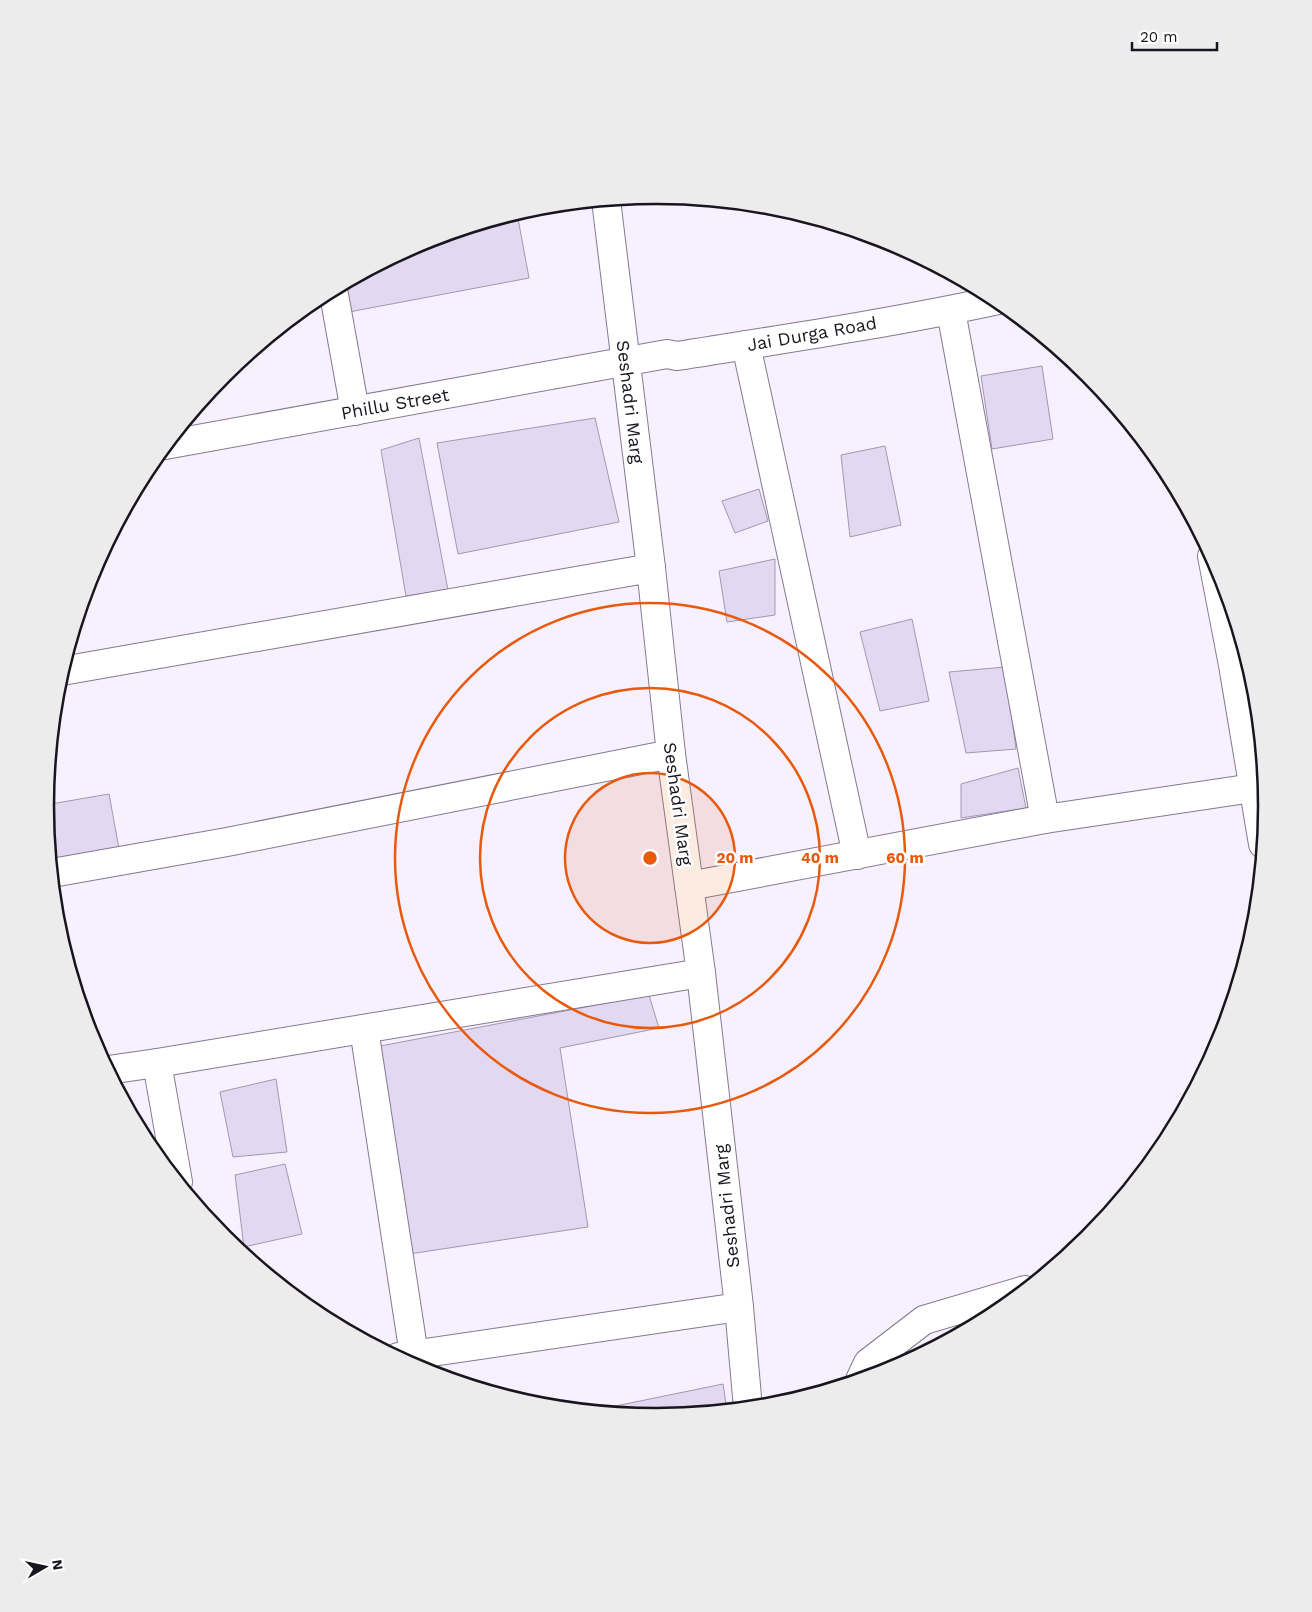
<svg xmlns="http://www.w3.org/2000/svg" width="1312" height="1612" viewBox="0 0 1312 1612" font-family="'Work Sans',sans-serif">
	<rect width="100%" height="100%" fill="#f6f0ff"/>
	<g fill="#e3d8f1" stroke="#a298af">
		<polygon points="517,213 529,278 349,312 344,284 422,241"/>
		<polygon points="1042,366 1053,439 992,449 981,376"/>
		<polygon points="595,418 619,522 458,554 437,443"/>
		<polygon points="419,438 448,590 406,596 381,450"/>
		<polygon points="885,446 901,525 850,537 841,455"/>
		<polygon points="759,489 768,521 735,533 722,501"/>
		<polygon points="775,559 775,615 727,622 719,571"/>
		<polygon points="912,619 929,701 880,711 860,632"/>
		<polygon points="1005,667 1016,749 966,753 949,672"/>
		<polygon points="1018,768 1026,808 961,818 961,784"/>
		<polygon points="109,794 119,849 50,861 45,805"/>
		<polygon points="649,995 659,1028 560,1048 588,1227 409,1254 375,1047"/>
		<polygon points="276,1079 287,1152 233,1157 220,1092"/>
		<polygon points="285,1164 302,1234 244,1247 235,1175"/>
		<polygon points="723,1384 727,1410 656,1417 591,1411"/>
	</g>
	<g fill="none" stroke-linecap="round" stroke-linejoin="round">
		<defs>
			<g id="minor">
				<polyline points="606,200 651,568 671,754 701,973 739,1307 748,1408"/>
				<polyline points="333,289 355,411"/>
				<polyline points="951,311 1045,819"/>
				<polyline points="746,345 857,855"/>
				<path d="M165,445l502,-91 10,2c107,-17 215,-33 321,-56"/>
				<polyline points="1212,556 1233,665 1263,844"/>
				<polyline points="62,671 651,568"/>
				<polyline points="52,873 227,842 671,754"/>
				<polyline points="689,886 1045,819 1253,788"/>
				<polyline points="364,1029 414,1355"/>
				<polyline points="157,1063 701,973"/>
				<polyline points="108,1070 157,1063 178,1182"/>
				<polyline points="398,1357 739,1307"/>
				<polyline points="860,1380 868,1363 924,1320 1025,1290"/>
			</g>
		</defs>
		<use href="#minor" stroke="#847a91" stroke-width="30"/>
		<use href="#minor" stroke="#fff" stroke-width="28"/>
	</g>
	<circle cx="650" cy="858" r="85" fill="#e8590c" fill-opacity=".12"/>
	<g fill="none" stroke="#e8590c" stroke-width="2.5">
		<circle cx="650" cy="858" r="85"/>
		<circle cx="650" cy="858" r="170"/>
		<circle cx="650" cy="858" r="255"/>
	</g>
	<g text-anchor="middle" stroke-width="5" stroke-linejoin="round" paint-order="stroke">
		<g font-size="18" fill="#19151e" stroke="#fff">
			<text transform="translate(812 334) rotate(-10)" y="6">Jai Durga Road</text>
			<text transform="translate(630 402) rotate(83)" y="6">Seshadri Marg</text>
			<text transform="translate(395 404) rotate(-10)" y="6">Phillu Street</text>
			<text transform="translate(678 804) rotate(82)" y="6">Seshadri Marg</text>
			<text transform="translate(727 1206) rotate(-96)" y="6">Seshadri Marg</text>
		</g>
	</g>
	<path d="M0 0H1312V1612H0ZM54 806a602 602 0 1 1 1204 0a602 602 0 1 1-1204 0Z" fill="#edeced" fill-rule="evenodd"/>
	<path fill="none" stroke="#19151e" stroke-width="2.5" d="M54 806a602 602 0 1 1 1204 0a602 602 0 1 1-1204 0Z"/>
	<circle cx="650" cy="858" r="8" fill="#e8590c" stroke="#fff" stroke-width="2.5"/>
	<g font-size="15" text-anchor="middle" font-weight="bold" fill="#e8590c" stroke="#fff" stroke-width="5" stroke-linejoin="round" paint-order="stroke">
		<text x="735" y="863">20 m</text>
		<text x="820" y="863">40 m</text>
		<text x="905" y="863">60 m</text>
	</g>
	<g transform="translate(45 1567) rotate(81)" stroke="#ffffff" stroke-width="4" paint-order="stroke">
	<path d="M0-4L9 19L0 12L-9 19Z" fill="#19151e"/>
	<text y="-8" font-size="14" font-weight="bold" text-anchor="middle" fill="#19151e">N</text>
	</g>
	<path d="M1132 42v8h85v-8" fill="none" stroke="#19151e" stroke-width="2.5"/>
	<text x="1140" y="42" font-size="15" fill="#19151e" stroke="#ffffff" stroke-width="4" paint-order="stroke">20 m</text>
</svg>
